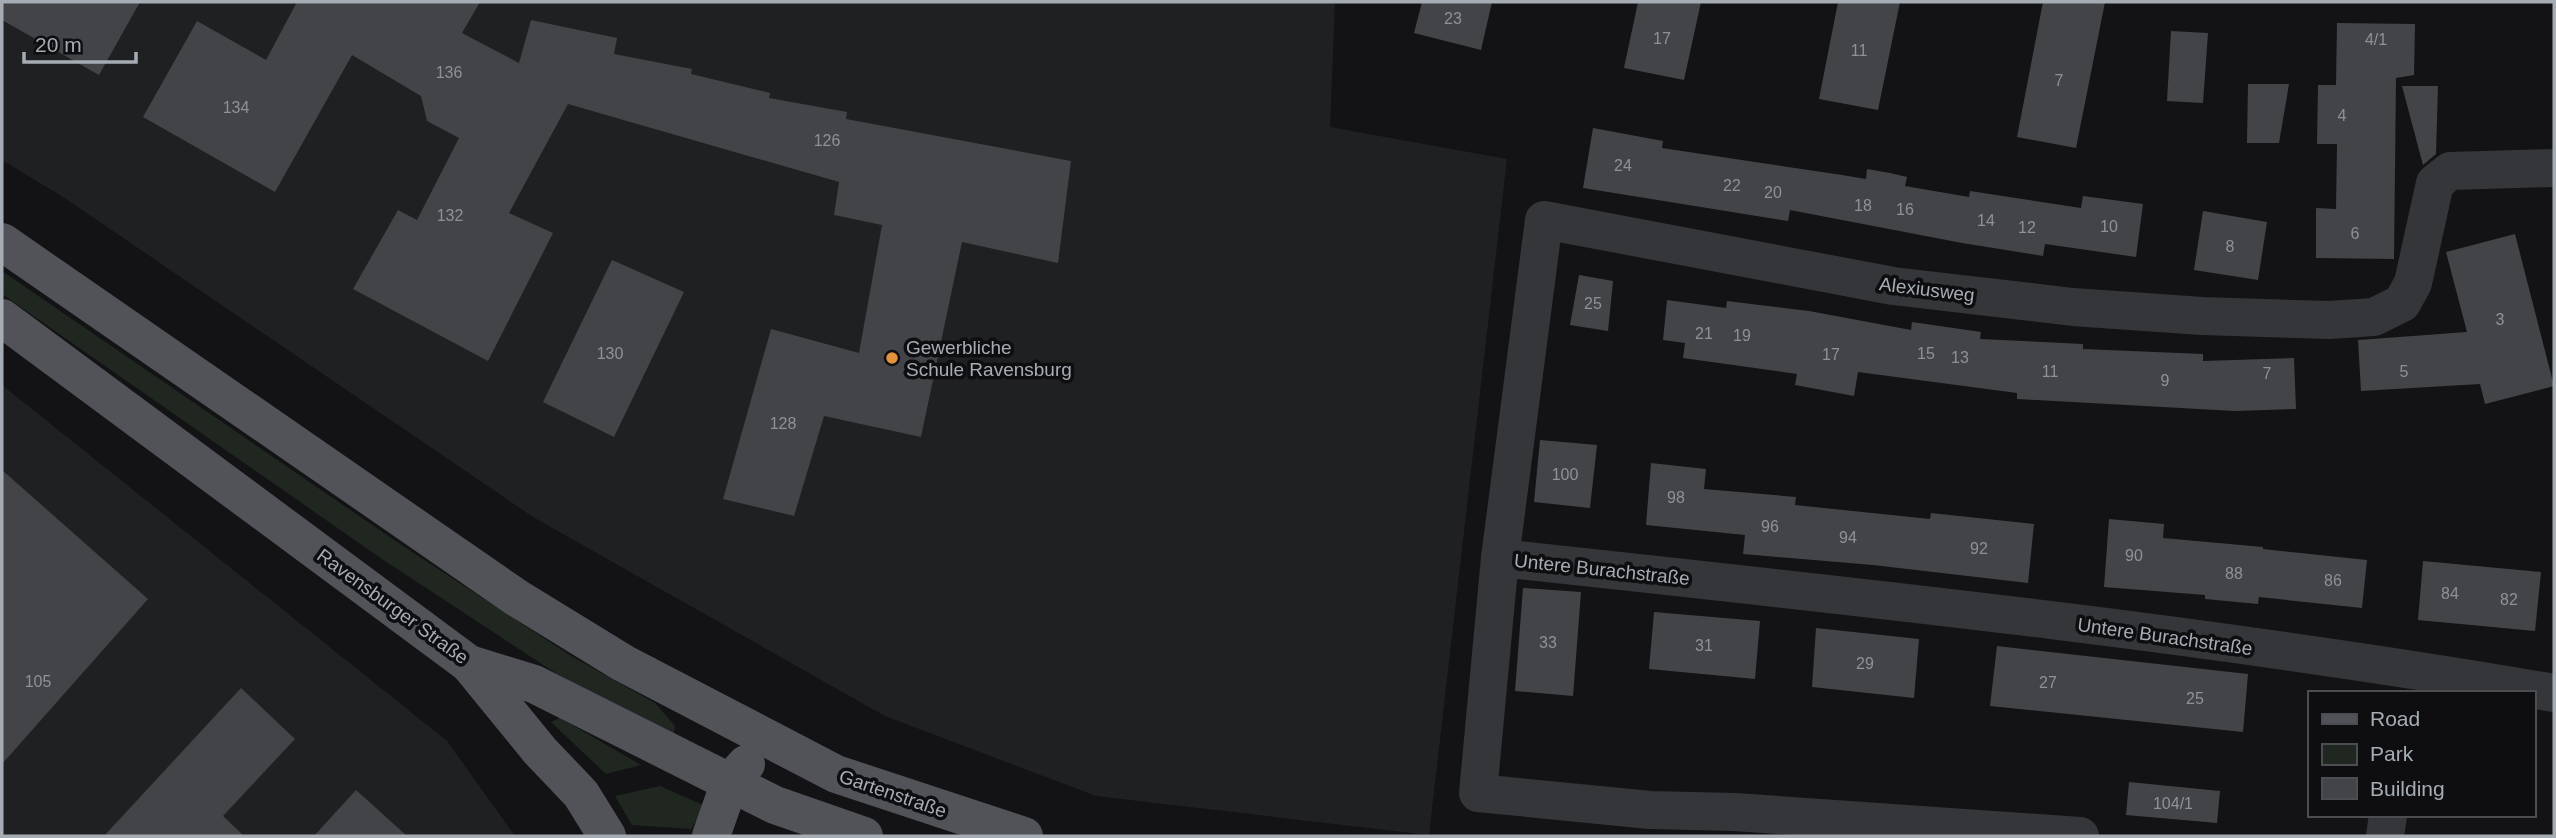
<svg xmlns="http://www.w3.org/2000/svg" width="2556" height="838" viewBox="0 0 2556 838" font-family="Arial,sans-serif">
	<rect width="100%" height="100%" fill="#131315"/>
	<g fill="#1f2022">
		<polygon points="2,2 1335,2 1330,127 1507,159 1429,835 1096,796 885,716 533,517 66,199 2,160"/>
		<polygon points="2,385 447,741 515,836 2,836"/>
	</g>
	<g fill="#202720">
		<polygon points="2,271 397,542 571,656 655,703 675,726 674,734 666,734 557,674 382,559 2,294"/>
		<polygon points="560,718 641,765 606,774 551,722"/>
		<polygon points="660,786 705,806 691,829 632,825 615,796"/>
	</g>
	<g fill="#424448">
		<polygon points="2,2 140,2 99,75 2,20"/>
		<polygon points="297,2 480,2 462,33 519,63 531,20 617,38 614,54 692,69 691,74 770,93 769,98 847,112 846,119 1071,161 1058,263 962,242 921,437 824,416 794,516 723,499 771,329 859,353 882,225 834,215 839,182 568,104 509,213 553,233 488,361 353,289 398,210 417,220 459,138 427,121 421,96 352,55 275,192 143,117 197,21 266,60"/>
		<polygon points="1422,2 1492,2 1481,50 1414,33"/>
		<polygon points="1638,2 1701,2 1684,80 1624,68"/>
		<polygon points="1838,2 1900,2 1878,110 1819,99"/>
		<polygon points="2043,2 2105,2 2076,148 2017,137"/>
		<polygon points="2337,23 2415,24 2414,75 2396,78 2394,259 2316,258 2316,208 2336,209 2337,144 2317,144 2318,85 2336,85"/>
		<polygon points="2171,31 2208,33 2203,103 2167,101"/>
		<polygon points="2248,84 2289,84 2279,143 2247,143"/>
		<polygon points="2402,86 2438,86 2436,154 2423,165"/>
		<polygon points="1593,128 1663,141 1662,148 1842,175 1866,179 1867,169 1890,173 1907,177 1905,186 1969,197 1970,191 2081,208 2083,196 2143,204 2136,257 2045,244 2043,256 1962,243 1790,210 1788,221 1583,188"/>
		<polygon points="2203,211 2267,222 2258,280 2194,270"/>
		<polygon points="2515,234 2554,386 2485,404 2480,384 2361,391 2358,340 2467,332 2446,252"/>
		<polygon points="612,260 684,292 614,437 543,402"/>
		<polygon points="1579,275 1613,281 1608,331 1570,325"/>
		<polygon points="1667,300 1726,308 1727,301 1809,311 1911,330 1912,322 1981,332 1980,339 2083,344 2083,349 2203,354 2203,361 2294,358 2296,409 2235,411 2017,399 2017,393 1858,372 1854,396 1795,385 1797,374 1683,358 1685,343 1663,340"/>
		<polygon points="1540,440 1597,445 1590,508 1534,502"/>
		<polygon points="1651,463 1706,469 1704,489 1796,497 1795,505 1930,519 1931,513 2034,524 2028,583 1873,565 1743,554 1745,535 1646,525"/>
		<polygon points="2,470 148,599 2,764"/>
		<polygon points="2109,519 2164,524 2163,538 2263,547 2263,549 2367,560 2362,608 2259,597 2258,604 2205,599 2205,595 2104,587"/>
		<polygon points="2423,561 2541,572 2535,631 2418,620"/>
		<polygon points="1523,588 1581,592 1573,696 1515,691"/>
		<polygon points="1654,612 1760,621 1755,679 1649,669"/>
		<polygon points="1816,628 1919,639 1914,698 1812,687"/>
		<polygon points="1997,646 2248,674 2243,732 1990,706"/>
		<polygon points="241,688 295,739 223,816 244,836 104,836"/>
		<polygon points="2129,782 2220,791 2217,823 2126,815"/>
		<polygon points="356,790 407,836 314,836"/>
	</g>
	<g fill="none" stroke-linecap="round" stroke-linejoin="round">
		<g stroke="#353639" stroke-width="38">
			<path d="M1500,558c352,38 705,75 1054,135"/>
			<polyline points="2080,836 1735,812 1650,810 1478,793 1500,558 1544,220 1893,286 2073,307 2202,316 2329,320 2374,317 2402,303 2413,283 2435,183 2450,171 2554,168"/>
			<polyline points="2385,836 2388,815"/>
		</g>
		<g stroke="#515358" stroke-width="38">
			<polyline points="2,242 517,598 623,663 836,774 1024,836"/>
			<polyline points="2,318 469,664 534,684 775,805 864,836"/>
			<polyline points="469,664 540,751 581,794 607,836"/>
			<polyline points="711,836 730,782 746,764"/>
		</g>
	</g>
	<circle fill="#e1933f" stroke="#0e0e10" stroke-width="2.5" cx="892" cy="358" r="7"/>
	<g text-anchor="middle" stroke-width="7" stroke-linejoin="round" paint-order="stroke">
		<g font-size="16" fill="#8d9299">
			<text x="1453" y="24">23</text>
			<text x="1662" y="44">17</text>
			<text x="2376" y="45">4/1</text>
			<text x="1859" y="56">11</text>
			<text x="449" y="78">136</text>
			<text x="2059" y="86">7</text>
			<text x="236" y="113">134</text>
			<text x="2342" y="121">4</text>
			<text x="827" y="146">126</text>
			<text x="1623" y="171">24</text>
			<text x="1732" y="191">22</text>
			<text x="1773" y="198">20</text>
			<text x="1863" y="211">18</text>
			<text x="1905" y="215">16</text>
			<text x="450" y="221">132</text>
			<text x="1986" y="226">14</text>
			<text x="2109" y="232">10</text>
			<text x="2027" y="233">12</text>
			<text x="2355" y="239">6</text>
			<text x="2230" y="252">8</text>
			<text x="1593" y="309">25</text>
			<text x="2500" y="325">3</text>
			<text x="1704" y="339">21</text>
			<text x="1742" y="341">19</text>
			<text x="610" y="359">130</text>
			<text x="1926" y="359">15</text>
			<text x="1831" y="360">17</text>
			<text x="1960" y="363">13</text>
			<text x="2050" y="377">11</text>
			<text x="2404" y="377">5</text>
			<text x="2267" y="379">7</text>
			<text x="2165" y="386">9</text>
			<text x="783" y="429">128</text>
			<text x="1565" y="480">100</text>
			<text x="1676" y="503">98</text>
			<text x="1770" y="532">96</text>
			<text x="1848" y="543">94</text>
			<text x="1979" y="554">92</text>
			<text x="2134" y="561">90</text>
			<text x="2234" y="579">88</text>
			<text x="2333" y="586">86</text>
			<text x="2450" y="599">84</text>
			<text x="2509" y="605">82</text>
			<text x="1548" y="648">33</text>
			<text x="1704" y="651">31</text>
			<text x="1865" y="669">29</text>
			<text x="38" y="687">105</text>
			<text x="2048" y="688">27</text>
			<text x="2195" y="704">25</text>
			<text x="2173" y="809">104/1</text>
		</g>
		<g font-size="19" fill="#a6acb4" stroke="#0e0e10">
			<text transform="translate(1927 289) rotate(7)" y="7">Alexiusweg</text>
			<text transform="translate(1602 569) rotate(6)" y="7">Untere Burachstraße</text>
			<text transform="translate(393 606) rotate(36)" y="7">Ravensburger Straße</text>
			<text transform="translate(2165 636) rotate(8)" y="7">Untere Burachstraße</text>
			<text transform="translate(893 793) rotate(19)" y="7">Gartenstraße</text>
		</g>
		<g font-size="19" fill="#a6acb4" stroke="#0e0e10" text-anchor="start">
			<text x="906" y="354">Gewerbliche<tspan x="906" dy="22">Schule Ravensburg</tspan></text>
		</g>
	</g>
	<rect width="2556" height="838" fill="none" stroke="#a6acb4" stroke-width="7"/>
	<rect x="2308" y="691" width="228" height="126" fill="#0e0e10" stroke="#4b4d52" stroke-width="2"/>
	<rect x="2322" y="714" width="35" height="10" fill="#515358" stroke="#4b4d52" stroke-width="2"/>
	<text x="2370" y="726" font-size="21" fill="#a6acb4">Road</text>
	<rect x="2322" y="744" width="35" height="21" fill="#202720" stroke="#4b4d52" stroke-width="2"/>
	<text x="2370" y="761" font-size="21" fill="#a6acb4">Park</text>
	<rect x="2322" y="778" width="35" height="21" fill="#424448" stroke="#4b4d52" stroke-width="2"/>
	<text x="2370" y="796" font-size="21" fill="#a6acb4">Building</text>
	<path d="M24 52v10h112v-10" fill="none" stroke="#a6acb4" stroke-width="3.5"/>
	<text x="35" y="52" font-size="21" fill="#a6acb4" stroke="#0e0e10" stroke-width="5" paint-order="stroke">20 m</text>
</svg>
